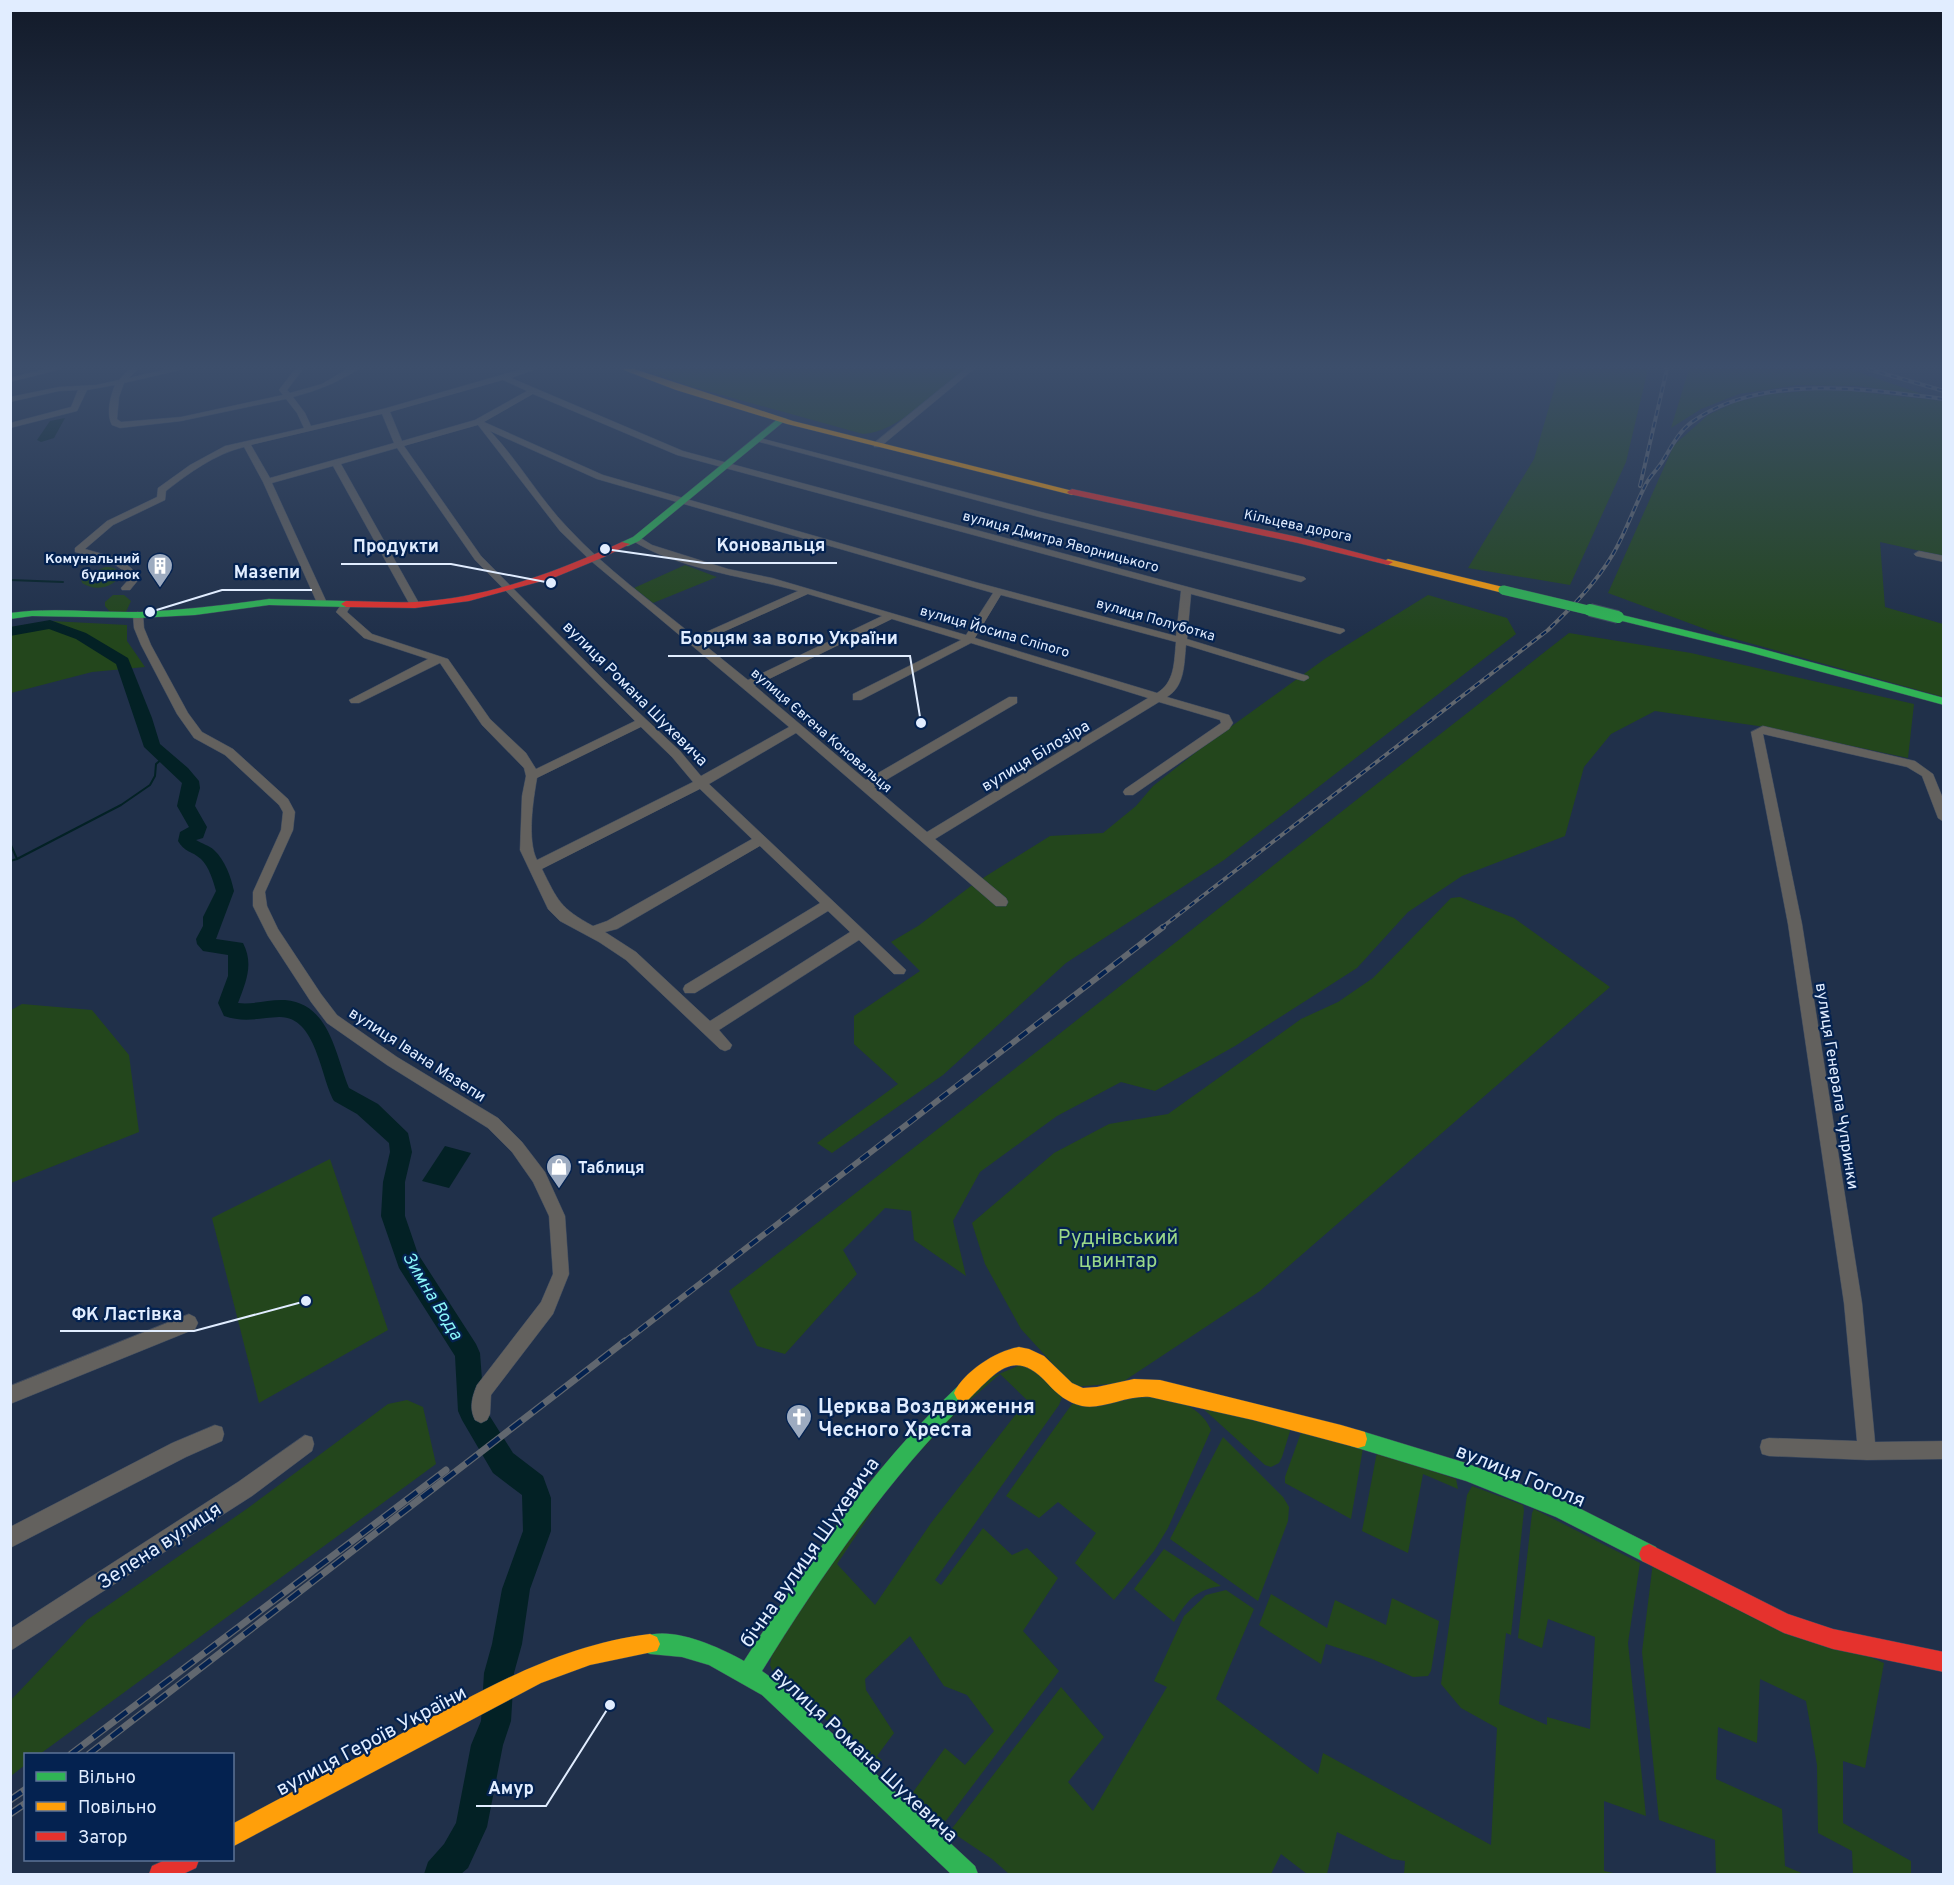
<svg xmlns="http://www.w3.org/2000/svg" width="1954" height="1885" viewBox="0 0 1954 1885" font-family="Overpass,sans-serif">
	<rect width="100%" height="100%" fill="#20304a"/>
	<g fill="#23461c" fill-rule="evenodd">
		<path d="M642,369h323c-26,21 -69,64 -102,65l-170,-47z"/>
		<polygon points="1560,369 1648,369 1626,462 1570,585 1468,568 1534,459"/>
		<polygon points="1689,369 1849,369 1928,396 1858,386 1797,385 1739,394 1701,409 1671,428"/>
		<polygon points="1817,390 1852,391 1943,401 1943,556 1880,542 1885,607 1943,624 1943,697 1724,636 1608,593 1674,445 1708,415 1736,402 1771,394"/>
		<polygon points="685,565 717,577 653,603 634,588"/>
		<path d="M105,567c8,0 13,1 16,8 -9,14 -27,16 -39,8l-1,-6z"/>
		<polygon points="113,595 124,595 131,601 126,612 111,613 105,606 105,602"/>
		<polygon points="1428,595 1507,618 1516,634 1224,860 1066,963 943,1075 832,1153 817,1143 898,1084 854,1044 854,1016 920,971 891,942 918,926 975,883 1050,836 1103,833 1136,806 1153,786 1200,749 1326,658"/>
		<polygon points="51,621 127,625 127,641 145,667 92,672 11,693 11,627"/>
		<path d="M1569,633l122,20 223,51 -6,54 -150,-32 -103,-15 -44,23 -27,33 -19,69 -103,40 -54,36 -51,56 -122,78 -80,45 -34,-9 -64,34 -77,56 -27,49 13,55 -52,-36 -3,-29 -26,-3 -42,42 14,24 -72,80 -28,-8 -28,-55c282,-217 560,-439 840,-658z"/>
		<polygon points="1460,897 1514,918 1610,987 1260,1291 1121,1383 1074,1387 1021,1329 985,1264 972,1223 1054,1153 1109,1124 1168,1114 1301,1019 1338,1002 1373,978 1451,898"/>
		<polygon points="22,1004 92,1010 129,1055 139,1132 11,1183 11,1010"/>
		<polygon points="330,1159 388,1330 259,1403 212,1218"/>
		<path d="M1025,1363l38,32 -4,10 -124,175 6,5 42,-57 29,27 15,-7 31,30 -35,53 36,40 -117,155 -34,-27 37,-51 20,17 29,-34 -27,-36 -23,-9 -34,-50 -45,43 1,11 28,43 -17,23 5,4 -9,5 -51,-49 -48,-41 -4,-10 3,-19 102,-150 107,-115zM1000,1374l27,26 -96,123 -56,82 -38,-41 57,-85 68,-72z"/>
		<path d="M1142,1391c27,8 57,11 69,39l-43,98 -14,23 -40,49 -39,-37 21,-30 -38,-31 -19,16 -33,-22 66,-92z"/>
		<polygon points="407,1400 423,1407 436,1464 40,1754 26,1754 25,1765 11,1776 11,1700 87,1620 248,1508 388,1404"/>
		<polygon points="1198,1404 1291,1428 1282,1457 1279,1463 1271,1467 1265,1465"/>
		<polygon points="1302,1430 1363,1448 1351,1519 1285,1483 1285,1477"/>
		<polygon points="1223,1437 1283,1497 1289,1507 1288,1521 1258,1601 1170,1539"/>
		<polygon points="1377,1452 1456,1479 1458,1489 1423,1474 1408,1553 1362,1531"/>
		<polygon points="1472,1486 1523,1505 1524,1510 1511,1635 1506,1633 1499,1704 1547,1725 1547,1717 1590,1729 1595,1637 1548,1619 1542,1648 1518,1638 1532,1513 1534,1509 1640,1563 1628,1643 1646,1816 1604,1801 1604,1871 1618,1874 1404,1874 1405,1861 1392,1859 1337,1832 1327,1874 1307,1874 1281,1854 1271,1874 1009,1874 992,1859 950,1831 1061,1687 1104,1737 1068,1782 1093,1811 1167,1687 1154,1681 1184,1616 1206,1595 1226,1590 1254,1609 1216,1699 1318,1774 1323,1753 1491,1845 1497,1728 1461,1708 1441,1684 1467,1495"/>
		<path d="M1164,1549l57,37c-24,3 -35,15 -47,36l-40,-33z"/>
		<polygon points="1653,1562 1884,1663 1865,1768 1843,1761 1843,1823 1911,1861 1911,1874 1853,1874 1852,1851 1818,1833 1817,1765 1806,1701 1760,1679 1757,1743 1718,1727 1716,1779 1782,1809 1785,1866 1804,1874 1716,1874 1715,1840 1659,1820 1642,1652"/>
		<polygon points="1271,1594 1327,1628 1335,1600 1386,1625 1392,1598 1439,1621 1431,1671 1428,1676 1413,1677 1372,1659 1326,1644 1321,1664 1259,1625"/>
	</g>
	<g fill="#032125">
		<polygon points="65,418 54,438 41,442 37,440 50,421"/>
		<polygon points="445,1146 471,1153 449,1188 422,1181"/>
	</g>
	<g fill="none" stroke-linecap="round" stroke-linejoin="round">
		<g stroke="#032125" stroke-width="2">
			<polyline points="10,580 63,582"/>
			<polyline points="10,843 17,859 10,861"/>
			<polyline points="17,859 121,805 150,785 155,776 156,764 163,758"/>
		</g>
		<path fill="#032125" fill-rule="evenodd" d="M50,620l36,13 42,25 24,60 8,26 28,24 11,13 1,7 -5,18 12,21 -4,11 -7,2c6,4 13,5 18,10 11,10 17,27 20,41l-18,48 27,4c11,21 3,39 -5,60 16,2 31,-4 47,-3 45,4 50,54 64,88l29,16 30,29 4,19 -7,30v34l13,38 58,90 4,9 4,54 29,46 30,23 8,22v33l-21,58 -8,55 -8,29 -3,48 -8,24 -16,82 -19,41 -7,6h-37l4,-12 16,-18 12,-21 15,-78 10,-24 3,-48 8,-29 10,-55 21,-58 -1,-36 -29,-22 -31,-53 -4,-9 -3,-55 -56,-88 -18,-52 2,-34 7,-30 -1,-9 -32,-29 -23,-13c-14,-26 -18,-85 -55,-84 -20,1 -35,6 -55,-1l-6,-13 10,-27v-21l-25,-4 -6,-7 -1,-5 7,-13v-9l13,-26c-3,-11 -7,-24 -15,-32 -9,-8 -17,-7 -23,-18l2,-9 9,-5 -12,-21 5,-23 -38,-36 -28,-83 -40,-25 -27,-10 -39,7v-9z"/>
		<defs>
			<g id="street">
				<polygon points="45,369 61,369 10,382 10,378"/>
				<path d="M129,369h9l-9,9 38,-9h17l-60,14 -5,14 -2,22 4,3 60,-5 102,-22 -4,-5 16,-21h8l-16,21 3,3 32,-9 25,-15h12c-23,14 -40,21 -66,28l12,16 6,13 72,-17 139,-40h14l-25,9 172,73 661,178 1,2 -5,3 -149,-40 -4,45 121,37 1,2 -5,3 -4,-1 -114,-35c-2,19 -1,41 -19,52l62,18 4,8 -4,6 -96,66h-8l-2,-3 2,-3 96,-66 -1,-3 -61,-18 -224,137 71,59 2,4 -2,4h-10l-200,-173 -87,51 197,186 -2,4h-10l-35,-34 -140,90 13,15 -2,4 -5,2 -5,-2 -94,-89 -27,-18 -39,-21 -12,-12 -28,-59 2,-54 4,-20 -2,-8 -42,-43 -42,-62 -81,40h-8l-2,-3 79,-41 -64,-21 -28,-26 7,-10 4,-1 5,3 -5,8 25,22 76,25 42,60 36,34 10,16 99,-48 -160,-161 -78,-112 -56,16 79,141 -1,2h-8l-1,-2 -77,-139 -61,17 55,120 -5,3 -4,-1 -55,-123 -19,-35c-29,7 -55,26 -78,44l-1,9 -52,25 -28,24c20,6 45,10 54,30l-9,11h-8l-1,-2 8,-9c-8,-18 -37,-22 -54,-27v-4l32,-27 50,-24 1,-9 32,-23 35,-19 79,-18 -7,-15 -11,-14 -105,22 -61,7 -8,-3c-6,-11 -2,-28 3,-40l-28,5 -10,21 -67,17v-5l61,-16 7,-17 -19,1 -49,11v-5l49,-10 37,-2 23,-5zM503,380l24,11 -52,29 -73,21 -12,-29zM533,394l144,61 504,136 -5,45 -201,-54 -372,-107 -119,-53zM382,414l12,29 -124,35 -19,-33zM478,425l82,106 31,30 198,166 -88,49 -21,-25 -74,-69 -125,-126 -77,-110zM490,431l107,48 396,114 -27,42 -194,-57 -44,-9 -76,-24 -13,-8h-6v4c45,28 114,36 165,50l-103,46c-43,-35 -89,-68 -127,-109 -29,-30 -49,-67 -78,-97zM808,594l74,22 -134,64 -47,-38zM1001,595l175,47c-2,20 -1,40 -19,51l-182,-55zM892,619l69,21 -108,54v6h8l110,-57 177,55 -221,134 -53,-45 143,-84v-6h-8l-143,83 -111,-94zM641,727l31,30 21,25 -156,78c-10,-20 -4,-59 0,-82zM700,789l52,50 -145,82 -14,5c-33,-18 -35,-25 -51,-57zM760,846l60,57 -135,82 -2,4 2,4h10l133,-82 22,21 -140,89 -74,-69 -31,-20 12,-3z"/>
				<polygon points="965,369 974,369 880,447 874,447 874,443"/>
				<polygon points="756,437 1045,513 1304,577 1306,579 1301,582 1039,517 756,441"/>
				<polygon points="1919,551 1944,556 1944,562 1916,556 1914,554"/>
				<path d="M138,612l5,3 1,13 7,17 37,68 14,19 31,17 55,50 7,13 -2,18 -28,62 2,14 11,23 43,65 16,21 60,42 101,61 24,24 23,30 20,44 4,58 -16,40 -62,81 -1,19 -3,6 -6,3 -6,-3c-6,-12 -3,-23 2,-35l64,-83 12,-28 -4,-58 -16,-34 -21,-30 -24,-24 -101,-63 -60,-42 -16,-21 -43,-66 -15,-30v-14l28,-62 2,-18 -4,-7 -54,-50 -31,-17 -17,-24 -36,-69 -7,-17 -1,-13z"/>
				<polygon points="1763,726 1915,761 1933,774 1944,801 1944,822 1938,818 1922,776 1907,767 1763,734 1802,924 1862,1303 1875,1442 1944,1441 1944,1459 1867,1460 1769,1456 1762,1454 1760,1447 1762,1440 1769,1438 1857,1441 1844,1303 1788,924 1751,732"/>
				<polygon points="189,1314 195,1317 198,1323 195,1329 10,1404 10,1386"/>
				<polygon points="215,1425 222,1427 224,1434 222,1441 186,1457 10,1548 10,1527 172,1443"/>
				<polygon points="305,1435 312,1437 314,1444 312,1451 252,1496 10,1651 10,1629 238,1482"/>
			</g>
			<g id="fast">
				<polygon points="780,417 787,419 639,541 628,546 622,546 622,542 633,537"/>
				<path d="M269,599l77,2 5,3 -5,3 -77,-2 -74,10 -57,3 -106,-2 -22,3v-6c43,-6 87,0 130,-1 43,-2 86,-7 129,-13z"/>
				<polygon points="1618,614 1751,646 1944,698 1944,705 1745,651 1614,619 1613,617"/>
				<path d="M963,1384l6,3 3,6 -3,6c-79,77 -149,178 -207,272l14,10 199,185 3,8h-27l-189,-179 -53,-30 -27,-8 -32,-3 -7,-3 -3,-7 3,-7c28,-12 76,10 101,24 61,-96 131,-196 213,-274z"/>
				<polygon points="1358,1430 1466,1463 1569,1503 1656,1547 1659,1554 1656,1561 1649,1564 1642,1561 1556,1517 1466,1481 1351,1446 1349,1439 1351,1432"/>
			</g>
			<g id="slow">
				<polygon points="621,369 634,369 793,421 1077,492 1072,495 787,424 676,390"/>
				<polygon points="1388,559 1507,588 1508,590 1503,593 1385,564 1383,562"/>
				<path d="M1019,1347l10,2 15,7 28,27 11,5 14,-1 37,-8 26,1 181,45 24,7 2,7 -2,7 -7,2 -105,-28 -103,-23c-23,-2 -47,13 -68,9 -14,-3 -25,-12 -34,-22 -34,-37 -51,-12 -79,15l-6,3 -6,-3 -3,-6c9,-21 43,-43 65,-46z"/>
				<path d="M650,1634l7,3 3,7 -3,7 -67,14 -49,18 -309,164v-23c60,-32 119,-63 178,-95 79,-42 150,-84 240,-95z"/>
			</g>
			<g id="jam">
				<polygon points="1072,489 1298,537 1393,562 1388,565 1298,543 1069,494 1067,492"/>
				<path d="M622,542l8,2 -26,13 -51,21 -84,23 -54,7 -69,-1 -5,-3 5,-3c23,0 46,2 69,1 73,-4 141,-30 207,-60z"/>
				<polygon points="1649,1544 1788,1614 1833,1629 1944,1652 1944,1672 1833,1649 1784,1633 1642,1561 1639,1554 1642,1547"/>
				<polygon points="165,1860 199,1860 196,1868 183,1874 149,1874 152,1866"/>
			</g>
		</defs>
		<use href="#street" stroke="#3e4b60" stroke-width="1"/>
		<use href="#fast" stroke="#3e4b60" stroke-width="1"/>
		<use href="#slow" stroke="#3e4b60" stroke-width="1"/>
		<use href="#jam" stroke="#3e4b60" stroke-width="1"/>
		<use href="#street" fill="#63615e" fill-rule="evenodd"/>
		<use href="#fast" fill="#30b455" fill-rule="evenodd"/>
		<use href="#slow" fill="#ff9f0a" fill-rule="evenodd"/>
		<use href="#jam" fill="#e5322d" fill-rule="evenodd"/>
		<defs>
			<g id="rail-far2">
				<polyline points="1868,369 1944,391"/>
				<polyline points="1640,486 1667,369"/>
				<path d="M1161,928l387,-298c24,-23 48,-47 65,-76 13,-22 21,-47 33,-70 4,-8 11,-14 16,-22 9,-14 16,-30 30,-40 68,-49 174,-33 252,-23"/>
			</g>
			<polyline id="rail-far1" points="623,1343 1163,927"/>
			<g id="rail">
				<polyline points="71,1754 446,1470"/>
				<polyline points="89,1754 625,1341"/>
				<polyline points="10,1800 26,1789"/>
				<polyline points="10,1814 26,1803"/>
			</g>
		</defs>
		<use href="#rail-far2" stroke="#61676f" stroke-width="4"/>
		<use href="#rail-far1" stroke="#61676f" stroke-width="6"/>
		<use href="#rail" stroke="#61676f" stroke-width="7"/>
		<use href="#rail-far2" stroke="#042250" stroke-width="2" stroke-dasharray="6" stroke-linecap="butt"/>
		<use href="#rail-far1" stroke="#042250" stroke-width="4" stroke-dasharray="10" stroke-linecap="butt"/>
		<use href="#rail" stroke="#042250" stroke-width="4.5" stroke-dasharray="14" stroke-linecap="butt"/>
		<defs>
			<polyline id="fast-bridge-far1" points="1503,590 1596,612"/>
			<polyline id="fast-bridge" points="1590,610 1618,617"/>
		</defs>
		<use href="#fast-bridge-far1" stroke="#3e4b60" stroke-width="10" stroke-linecap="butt"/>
		<use href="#fast-bridge" stroke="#3e4b60" stroke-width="14" stroke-linecap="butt"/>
		<use href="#fast-bridge-far1" stroke="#30b455" stroke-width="9"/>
		<use href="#fast-bridge" stroke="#30b455" stroke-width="12"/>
	</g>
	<linearGradient id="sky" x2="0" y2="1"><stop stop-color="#121a29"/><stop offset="0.58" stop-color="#3c4e6b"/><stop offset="1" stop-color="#3c4e6b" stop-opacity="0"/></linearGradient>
	<rect width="1954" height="633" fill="url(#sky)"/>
	<defs>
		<symbol id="building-pin" viewBox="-11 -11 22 30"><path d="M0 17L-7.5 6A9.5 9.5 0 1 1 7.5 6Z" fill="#9dabc0" stroke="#042250"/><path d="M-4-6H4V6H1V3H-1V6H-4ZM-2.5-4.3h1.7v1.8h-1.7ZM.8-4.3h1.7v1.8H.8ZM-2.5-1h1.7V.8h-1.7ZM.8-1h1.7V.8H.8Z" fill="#fff"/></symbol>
		<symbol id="shop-pin" viewBox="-11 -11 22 30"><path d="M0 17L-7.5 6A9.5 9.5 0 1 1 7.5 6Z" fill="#9dabc0" stroke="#042250"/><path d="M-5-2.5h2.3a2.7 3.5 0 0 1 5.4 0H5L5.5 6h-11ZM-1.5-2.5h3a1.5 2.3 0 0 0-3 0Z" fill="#fff"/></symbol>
		<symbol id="church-pin" viewBox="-11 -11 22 30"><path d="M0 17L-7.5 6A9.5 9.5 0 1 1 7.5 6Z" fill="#9dabc0" stroke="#042250"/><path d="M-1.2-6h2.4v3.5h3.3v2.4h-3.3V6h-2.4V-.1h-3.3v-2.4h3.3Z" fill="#fff"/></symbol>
	</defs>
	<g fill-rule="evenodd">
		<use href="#building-pin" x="145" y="551" width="30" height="40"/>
		<use href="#shop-pin" x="544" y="1152" width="30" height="40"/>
		<use href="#church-pin" x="784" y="1402" width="30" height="40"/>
	</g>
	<g text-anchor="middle" stroke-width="4.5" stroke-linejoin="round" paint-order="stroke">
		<g font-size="14" fill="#e1edff" stroke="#042250">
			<text transform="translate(1298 525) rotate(12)" y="5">Кільцева дорога</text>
			<text transform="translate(1061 541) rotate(15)" y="5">вулиця Дмитра Яворницького</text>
			<text transform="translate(1156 619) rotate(16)" y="5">вулиця Полуботка</text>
			<text transform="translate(995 631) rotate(16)" y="5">вулиця Йосипа Сліпого</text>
			<text transform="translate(822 730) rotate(41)" y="5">вулиця Євгена Коновальця</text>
		</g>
		<g font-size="14" font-weight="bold" fill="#e1edff" stroke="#042250" text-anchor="end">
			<text x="140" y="563">Комунальний<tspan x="140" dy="16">будинок</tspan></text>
		</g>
		<g font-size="16" fill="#e1edff" stroke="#042250">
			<text transform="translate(636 693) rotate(45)" y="6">вулиця Романа Шухевича</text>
			<text transform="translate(1035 755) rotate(-31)" y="6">вулиця Білозіра</text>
			<text transform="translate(418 1054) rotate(33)" y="6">вулиця Івана Мазепи</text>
			<text transform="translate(1838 1086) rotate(81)" y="6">вулиця Генерала Чупринки</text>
		</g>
		<g font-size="16" font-weight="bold" fill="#e1edff" stroke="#042250" text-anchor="start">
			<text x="578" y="1173">Таблиця</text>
		</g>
		<g font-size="18" font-style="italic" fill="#8bf6fa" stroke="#042250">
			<text transform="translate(433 1296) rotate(59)" y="6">Зимна Вода</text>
		</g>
		<g font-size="20" fill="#9ad888" stroke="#042250">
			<text x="1118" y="1244">Руднівський<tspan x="1118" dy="23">цвинтар</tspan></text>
		</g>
		<g font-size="20" font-weight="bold" fill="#e1edff" stroke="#042250" text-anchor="start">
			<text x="818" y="1413">Церква Воздвиження<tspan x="818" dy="23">Чесного Хреста</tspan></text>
		</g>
		<g font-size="20" fill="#e1edff" stroke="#042250">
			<text transform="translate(1521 1475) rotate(22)" y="7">вулиця Гоголя</text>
			<text transform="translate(159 1545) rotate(-33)" y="7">Зелена вулиця</text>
			<text transform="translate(809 1552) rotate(-55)" y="7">бічна вулиця Шухевича</text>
			<text transform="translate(371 1740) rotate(-28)" y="7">вулиця Героїв України</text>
			<text transform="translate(865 1754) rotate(43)" y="7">вулиця Романа Шухевича</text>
		</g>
	</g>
	<path fill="none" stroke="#e1edff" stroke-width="2" d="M605 549L704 563H837M551 583L451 564H341M150 612L222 590H312M921 723L910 656H668M306 1301L194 1331H60M610 1705L546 1806H476"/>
	<g fill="#e1edff" stroke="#042250" stroke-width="2">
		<circle cx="605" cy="549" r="6"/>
		<circle cx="551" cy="583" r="6"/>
		<circle cx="150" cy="612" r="6"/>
		<circle cx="921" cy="723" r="6"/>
		<circle cx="306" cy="1301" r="6"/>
		<circle cx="610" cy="1705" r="6"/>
	</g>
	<g font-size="18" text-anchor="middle" font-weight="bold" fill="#e1edff" stroke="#042250" stroke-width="4.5" stroke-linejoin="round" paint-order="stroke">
		<text x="771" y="551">Коновальця</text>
		<text x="396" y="552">Продукти</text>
		<text x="267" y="578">Мазепи</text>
		<text x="789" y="644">Борцям за волю України</text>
		<text x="127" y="1320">ФК Ластівка</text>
		<text x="511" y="1794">Амур</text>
	</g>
	<rect width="1954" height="1885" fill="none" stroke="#e1edff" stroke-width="24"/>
	<rect x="24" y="1753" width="210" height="108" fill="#042250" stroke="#5c7396" stroke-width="1.5"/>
	<rect x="36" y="1772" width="30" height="9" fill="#30b455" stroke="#5c7396" stroke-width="1.5"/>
	<text x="78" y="1783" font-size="18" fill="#e1edff">Вільно</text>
	<rect x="36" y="1802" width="30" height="9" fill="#ff9f0a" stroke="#5c7396" stroke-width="1.5"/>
	<text x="78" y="1813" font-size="18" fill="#e1edff">Повільно</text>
	<rect x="36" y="1832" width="30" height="9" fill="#e5322d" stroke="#5c7396" stroke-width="1.5"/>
	<text x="78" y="1843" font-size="18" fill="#e1edff">Затор</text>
</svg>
